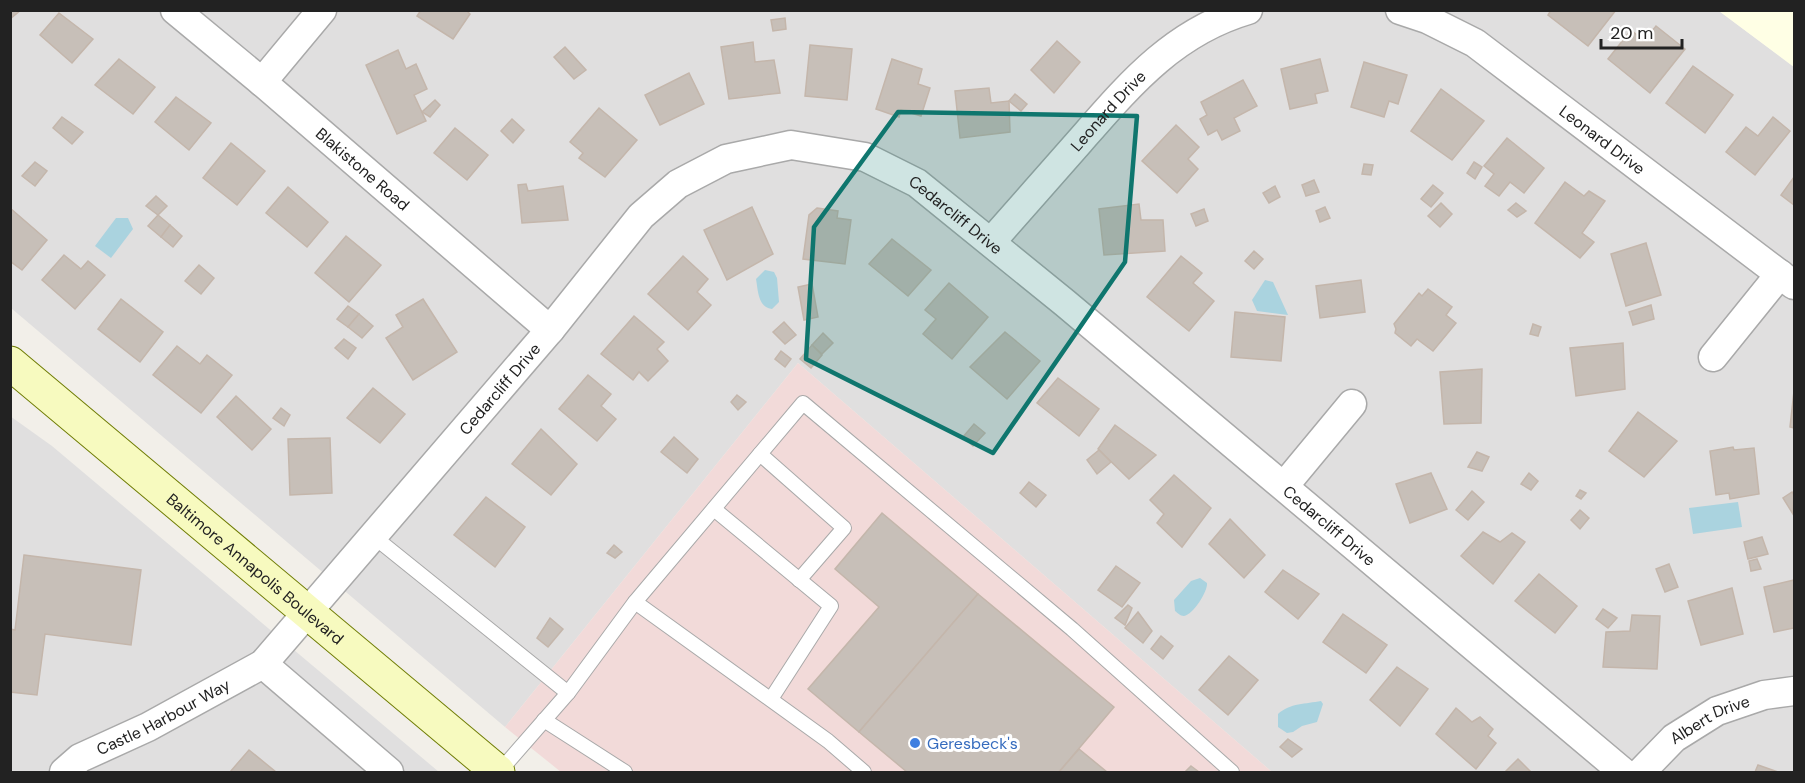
<svg xmlns="http://www.w3.org/2000/svg" width="1805" height="783" viewBox="0 0 1805 783" font-family="'DM Sans',sans-serif">
	<rect width="100%" height="100%" fill="#f2efe9"/>
	<g fill="#e0dfdf">
		<polygon points="11,11 1719,11 1794,67 1794,772 1272,772 798,363 505,727 11,308"/>
		<polygon points="10,416 52,446 439,772 11,772"/>
	</g>
	<polygon fill="#f2dad9" points="798,363 1272,772 561,772 505,727"/>
	<polygon fill="#ffffe5" points="1719,11 1794,11 1794,67"/>
	<g fill="#aad3df">
		<polygon points="116,218 128,218 133,229 111,258 95,246"/>
		<path d="M765,270l9,2 3,6 2,24 -7,7c-14,-1 -14,-19 -16,-30z"/>
		<polygon points="1265,280 1273,282 1288,315 1257,311 1252,300"/>
		<polygon points="1738,502 1742,527 1693,534 1689,508"/>
		<path d="M1200,578l7,5c1,8 -14,32 -23,33 -4,0 -6,-3 -9,-5l-1,-11 17,-19z"/>
		<path d="M1321,701l2,3 -6,18 -15,4 -9,6 -6,1 -9,-6v-13c12,-11 28,-10 43,-13z"/>
	</g>
	<g fill="#c7bfb8" stroke="#c4b6ab" stroke-width="1.5">
		<polygon points="10,10 21,10 10,19"/>
		<polygon points="421,10 466,10 470,14 453,39 417,16"/>
		<polygon points="1551,10 1616,10 1588,46 1548,15"/>
		<polygon points="59,13 93,39 72,63 40,35"/>
		<polygon points="785,18 786,29 773,31 771,20"/>
		<polygon points="1656,26 1685,49 1650,93 1608,59 1631,30 1644,41"/>
		<polygon points="1057,41 1080,62 1054,93 1031,70"/>
		<polygon points="753,42 755,62 774,60 780,93 729,99 721,47"/>
		<polygon points="810,45 852,49 847,100 805,96"/>
		<polygon points="565,47 586,70 574,79 554,57"/>
		<polygon points="398,50 406,69 416,64 427,89 414,95 426,121 397,134 366,65"/>
		<polygon points="119,59 155,87 133,114 95,85"/>
		<polygon points="892,59 922,69 918,84 930,88 921,116 901,110 899,117 876,109"/>
		<polygon points="1320,59 1328,91 1315,94 1317,103 1290,109 1281,69"/>
		<polygon points="1364,62 1407,75 1398,104 1389,101 1384,117 1351,107"/>
		<polygon points="1693,66 1733,95 1705,133 1666,103"/>
		<polygon points="689,73 704,104 660,125 645,95"/>
		<polygon points="1243,80 1257,106 1234,118 1240,131 1222,140 1217,130 1208,135 1200,119 1207,115 1201,102"/>
		<polygon points="989,88 991,103 1009,101 1010,132 960,138 955,91"/>
		<polygon points="1441,89 1484,121 1452,160 1411,131"/>
		<polygon points="1015,94 1027,104 1021,111 1009,101"/>
		<polygon points="176,97 211,123 189,150 155,122"/>
		<polygon points="435,100 440,105 430,117 422,112"/>
		<polygon points="599,108 637,140 605,177 579,158 583,153 570,142"/>
		<polygon points="62,117 83,132 72,144 53,128"/>
		<polygon points="1773,117 1790,131 1755,175 1726,152 1746,127 1758,136"/>
		<polygon points="512,119 524,130 513,143 501,131"/>
		<polygon points="1176,125 1199,147 1188,159 1198,169 1177,193 1142,161"/>
		<polygon points="455,128 488,155 467,180 434,153"/>
		<polygon points="1507,138 1544,168 1524,193 1510,182 1499,196 1485,186 1494,174 1484,166"/>
		<polygon points="231,143 265,171 237,205 203,178"/>
		<polygon points="35,162 47,171 35,186 22,176"/>
		<polygon points="1474,162 1482,167 1475,179 1467,173"/>
		<polygon points="1364,164 1373,165 1371,175 1362,174"/>
		<polygon points="1794,177 1794,205 1781,195"/>
		<polygon points="1314,180 1319,192 1306,196 1302,185"/>
		<polygon points="1565,182 1584,196 1589,191 1605,201 1582,233 1594,242 1580,258 1535,223"/>
		<polygon points="526,184 528,191 563,186 568,220 522,223 518,185"/>
		<polygon points="1433,185 1443,193 1431,207 1421,199"/>
		<polygon points="1275,186 1280,197 1269,203 1263,193"/>
		<polygon points="288,187 328,222 307,247 266,213"/>
		<polygon points="156,196 167,206 158,215 146,206"/>
		<polygon points="1441,203 1452,214 1440,227 1428,216"/>
		<polygon points="1516,203 1526,211 1517,217 1508,210"/>
		<polygon points="1139,204 1141,220 1163,220 1165,251 1104,255 1099,209"/>
		<polygon points="752,207 773,254 727,280 704,230"/>
		<polygon points="1325,207 1330,218 1320,222 1316,211"/>
		<polygon points="10,208 47,240 22,270 10,261"/>
		<polygon points="817,208 838,211 837,218 851,220 845,264 803,259 809,215"/>
		<polygon points="1204,209 1208,221 1196,226 1191,214"/>
		<polygon points="158,215 170,225 161,237 148,226"/>
		<polygon points="170,225 182,236 173,247 161,237"/>
		<polygon points="346,236 381,265 349,302 315,273"/>
		<polygon points="892,239 931,270 908,296 869,264"/>
		<polygon points="1646,243 1661,295 1626,306 1611,254"/>
		<polygon points="1254,251 1263,259 1254,269 1245,261"/>
		<polygon points="64,255 81,269 88,261 105,275 75,309 42,280"/>
		<polygon points="683,256 708,279 697,292 711,305 688,330 648,294"/>
		<polygon points="1181,256 1202,273 1193,283 1214,301 1189,331 1147,297"/>
		<polygon points="199,265 214,278 201,294 185,281"/>
		<polygon points="1361,280 1365,312 1320,318 1316,286"/>
		<polygon points="949,283 988,317 952,359 923,334 936,319 925,310"/>
		<polygon points="812,284 818,317 804,320 798,287"/>
		<polygon points="1428,289 1452,307 1446,315 1456,323 1433,351 1417,339 1411,346 1395,333 1396,329 1394,324 1419,293 1422,296"/>
		<polygon points="121,299 163,332 140,362 98,329"/>
		<polygon points="423,299 457,352 413,380 386,338 403,327 396,315"/>
		<polygon points="1651,305 1654,319 1633,325 1629,312"/>
		<polygon points="348,306 359,314 348,327 337,319"/>
		<polygon points="1235,312 1285,317 1281,361 1231,357"/>
		<polygon points="359,314 373,326 362,338 348,327"/>
		<polygon points="634,316 664,342 657,349 668,361 648,381 639,372 633,380 601,354"/>
		<polygon points="784,322 796,335 785,344 773,332"/>
		<polygon points="1533,324 1541,327 1538,336 1530,334"/>
		<polygon points="1005,332 1040,361 1007,399 970,367"/>
		<polygon points="823,333 833,343 822,354 812,345"/>
		<polygon points="344,339 356,348 348,359 335,348"/>
		<polygon points="1623,343 1625,389 1576,396 1570,348"/>
		<polygon points="812,345 822,355 811,368 800,359"/>
		<polygon points="177,346 200,364 207,355 232,375 201,413 153,375"/>
		<polygon points="781,351 791,359 785,367 775,359"/>
		<polygon points="1482,369 1481,423 1444,424 1440,372"/>
		<polygon points="588,375 611,394 601,406 616,419 597,441 559,409"/>
		<polygon points="1058,378 1099,409 1079,436 1037,403"/>
		<polygon points="373,388 405,414 380,443 347,418"/>
		<polygon points="1794,391 1794,428 1790,427"/>
		<polygon points="737,395 746,402 738,410 731,402"/>
		<polygon points="236,396 271,429 252,450 217,417"/>
		<polygon points="281,408 290,415 284,426 273,418"/>
		<polygon points="1638,412 1677,441 1644,477 1609,451"/>
		<polygon points="974,424 985,433 973,446 963,437"/>
		<polygon points="1115,425 1156,455 1129,479 1098,449"/>
		<polygon points="541,429 577,464 551,495 512,464"/>
		<polygon points="674,437 698,459 687,473 661,452"/>
		<polygon points="330,438 332,493 290,495 288,439"/>
		<polygon points="1733,447 1734,450 1754,448 1759,494 1730,499 1729,493 1716,495 1710,451"/>
		<polygon points="1099,450 1111,462 1097,474 1087,460"/>
		<polygon points="1477,452 1489,457 1482,471 1468,467"/>
		<polygon points="1431,473 1447,509 1410,523 1396,484"/>
		<polygon points="1529,473 1538,481 1531,490 1521,484"/>
		<polygon points="1174,475 1211,508 1182,547 1157,523 1164,514 1150,500"/>
		<polygon points="1029,482 1046,495 1036,507 1020,493"/>
		<polygon points="1580,490 1586,493 1581,499 1576,496"/>
		<polygon points="1472,491 1484,502 1468,520 1456,510"/>
		<polygon points="1792,492 1794,495 1793,514 1783,498"/>
		<polygon points="486,497 525,527 495,567 454,535"/>
		<polygon points="1580,510 1589,518 1580,529 1571,520"/>
		<polygon points="882,513 978,594 859,732 808,689 879,607 835,569"/>
		<polygon points="1230,519 1265,555 1244,578 1209,544"/>
		<polygon points="1483,532 1500,542 1512,533 1525,542 1493,584 1461,556"/>
		<polygon points="1762,537 1768,554 1748,559 1744,542"/>
		<polygon points="614,545 622,552 615,558 607,553"/>
		<polygon points="24,555 141,570 131,645 45,634 37,695 10,692 10,629 15,630"/>
		<polygon points="1757,559 1761,569 1751,571 1749,561"/>
		<polygon points="1669,564 1678,587 1665,592 1656,569"/>
		<polygon points="1116,566 1140,583 1122,607 1098,590"/>
		<polygon points="1283,570 1319,594 1298,619 1265,592"/>
		<polygon points="1539,574 1577,606 1555,633 1515,601"/>
		<polygon points="1794,580 1794,628 1774,632 1764,587"/>
		<polygon points="1732,588 1743,634 1701,645 1688,601"/>
		<polygon points="978,594 1114,707 1059,772 907,772 859,732"/>
		<polygon points="1128,605 1132,608 1125,625 1115,618"/>
		<polygon points="1603,609 1617,618 1608,628 1596,619"/>
		<polygon points="1138,612 1152,631 1143,643 1125,628"/>
		<polygon points="1343,614 1387,645 1366,673 1323,642"/>
		<polygon points="1632,615 1660,616 1657,669 1603,667 1606,632 1630,631"/>
		<polygon points="550,618 563,629 548,647 537,638"/>
		<polygon points="1161,636 1173,646 1163,659 1151,649"/>
		<polygon points="1229,656 1258,680 1228,715 1199,690"/>
		<polygon points="1397,667 1428,689 1400,726 1370,700"/>
		<polygon points="1456,708 1472,722 1480,717 1493,729 1488,736 1496,743 1476,769 1436,734"/>
		<polygon points="1288,739 1302,749 1292,757 1280,747"/>
		<polygon points="1079,749 1107,772 1059,772"/>
		<polygon points="249,750 276,772 230,772"/>
		<polygon points="1518,759 1531,772 1505,772"/>
		<polygon points="1758,765 1778,772 1755,772"/>
		<polygon points="1191,766 1199,772 1185,772"/>
	</g>
	<g fill="none" stroke-linecap="round" stroke-linejoin="round">
		<defs>
			<g id="lane">
				<polyline points="760,454 844,528 799,580"/>
				<polyline points="714,509 831,606 771,699"/>
				<polyline points="373,536 568,693 635,602 803,403 1072,629 1232,772"/>
				<polyline points="635,602 828,741 864,772"/>
				<polyline points="544,720 625,772"/>
				<polyline points="499,772 568,693"/>
			</g>
			<g id="street">
				<path id="s1" d="M175,10l87,72 288,248"/>
				<path id="s2" d="M1400,10l27,9 48,24 319,242"/>
				<polyline points="262,82 322,10"/>
				<path id="s3" d="M991,242c30,-34 59,-67 89,-101 49,-56 93,-109 168,-131"/>
				<polyline points="1713,357 1780,274"/>
				<polyline points="1284,486 1352,404"/>
				<polyline points="263,664 389,772"/>
				<path id="s4" d="M64,772l16,-14 68,-31 115,-63 287,-334 91,-114 37,-32 48,-25 65,-14 74,12 52,26 148,120 558,469"/>
				<path id="s5" d="M1641,772l33,-34 43,-27 47,-16 30,-4"/>
			</g>
			<g id="secondary">
				<path id="s6" d="M10,363l488,409"/>
			</g>
		</defs>
		<use href="#lane" stroke="#a9a9a9" stroke-width="16"/>
		<use href="#street" stroke="#a9a9a9" stroke-width="31"/>
		<use href="#secondary" stroke="#707d05" stroke-width="35"/>
		<use href="#lane" stroke="#fff" stroke-width="14"/>
		<use href="#street" stroke="#fff" stroke-width="28"/>
		<use href="#secondary" stroke="#f7fabf" stroke-width="33"/>
	</g>
	<path fill="#0f766e" fill-opacity="0.2" stroke="#0f766e" stroke-width="4.5" stroke-linejoin="round" d="M898,112l239,4 -12,146 -132,191 -187,-94 8,-132z"/>
	<circle fill="#3f7fe0" stroke="#fff" stroke-width="2" cx="915" cy="743" r="6"/>
	<g text-anchor="middle" stroke-width="6" stroke-linejoin="round" paint-order="stroke">
		<g font-size="16" fill="#222" stroke="#fff">
			<text dy="6" stroke="none"><textPath href="#s3" startOffset="176">Leonard Drive</textPath></text>
			<text dy="6" stroke="none"><textPath href="#s2" startOffset="242">Leonard Drive</textPath></text>
			<text dy="6" stroke="none"><textPath href="#s1" startOffset="246">Blakistone Road</textPath></text>
			<text dy="6" stroke="none"><textPath href="#s4" startOffset="1166">Cedarcliff Drive</textPath></text>
			<text dy="6" stroke="none"><textPath href="#s4" startOffset="590">Cedarcliff Drive</textPath></text>
			<text dy="6" stroke="none"><textPath href="#s4" startOffset="1652">Cedarcliff Drive</textPath></text>
			<text dy="6" stroke="none"><textPath href="#s6" startOffset="320">Baltimore Annapolis Boulevard</textPath></text>
			<text dy="6" stroke="none"><textPath href="#s4" startOffset="114">Castle Harbour Way</textPath></text>
			<text dy="6" stroke="none"><textPath href="#s5" startOffset="88">Albert Drive</textPath></text>
		</g>
		<g font-size="16" fill="#366cbe" stroke="#fff" text-anchor="start">
			<text x="927" y="749">Geresbeck's</text>
		</g>
	</g>
	<rect width="1805" height="783" fill="none" stroke="#222222" stroke-width="24"/>
	<path d="M1601 39v9h81v-9" fill="none" stroke="#222222" stroke-width="3"/>
	<text x="1610" y="39" font-size="18" fill="#222222" stroke="#ffffff" stroke-width="4.5" paint-order="stroke">20 m</text>
</svg>
